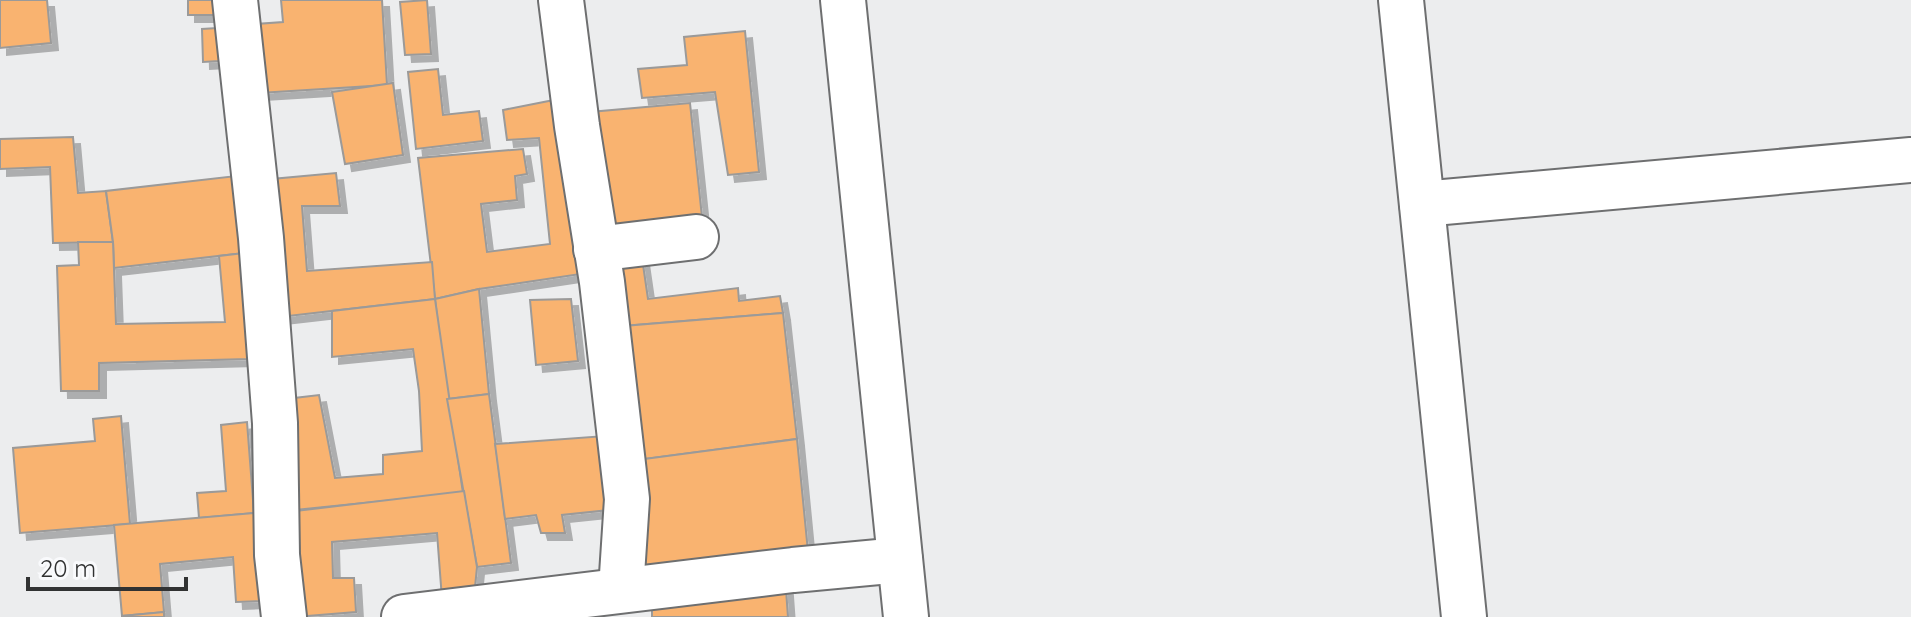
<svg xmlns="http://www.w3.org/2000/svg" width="1911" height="617" viewBox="0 0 1911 617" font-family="Quicksand,sans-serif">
	<defs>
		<filter id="shadow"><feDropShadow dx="7" dy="7" stdDeviation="0" flood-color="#0004"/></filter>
	</defs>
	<rect width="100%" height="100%" fill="#ecedee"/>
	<g fill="#f9b36f" stroke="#9b9a99" stroke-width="2" filter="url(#shadow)">
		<polygon points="0,0 47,0 51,43 0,48"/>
		<rect x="188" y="0" width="27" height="15"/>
		<polygon points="281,0 382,0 387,85 259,93 256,24 283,22"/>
		<polygon points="427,0 431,54 405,55 400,2"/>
		<polygon points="217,28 219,61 203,62 202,29"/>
		<polygon points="745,31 759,172 728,175 715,92 642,98 638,69 687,65 684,37"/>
		<polygon points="438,69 443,115 479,111 483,141 416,149 408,72"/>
		<polygon points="393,83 403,155 345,164 332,92"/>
		<polygon points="564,98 594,272 479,289 435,299 418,158 523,149 527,174 515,176 517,200 481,204 487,252 550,244 539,138 507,140 503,110"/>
		<polygon points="690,103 703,227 599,241 579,113"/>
		<polygon points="73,137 78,193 106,191 113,242 53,243 50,167 0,169 0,139"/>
		<polygon points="336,173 340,206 302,206 307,271 432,262 435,299 271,318 261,180"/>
		<polygon points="236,176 244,253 114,268 113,242 106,191"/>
		<polygon points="78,242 113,242 116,324 225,322 219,256 244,253 248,359 99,363 99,391 61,391 57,266 79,265"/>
		<polygon points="641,251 648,299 738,288 739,301 780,296 783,313 611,327 605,255"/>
		<polygon points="479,289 489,394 447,399 435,299"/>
		<polygon points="435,299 463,493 285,511 286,399 319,395 335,478 383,474 383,455 422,451 419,391 413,349 332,357 332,311"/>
		<polygon points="571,299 578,361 536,365 530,300"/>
		<polygon points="783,313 797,439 629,461 611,327"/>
		<polygon points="489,394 511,563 477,567 447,399"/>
		<polygon points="121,416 130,524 20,533 13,448 95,441 93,419"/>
		<polygon points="247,422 254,513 199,518 197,493 226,491 221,425"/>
		<polygon points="605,436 609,510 562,515 565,533 541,533 536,515 505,519 495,444"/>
		<polygon points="797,439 809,562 641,582 629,461"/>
		<polygon points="464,491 477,567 474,597 442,599 437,533 332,542 333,578 354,578 356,612 295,617 287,512"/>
		<polygon points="254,513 261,601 236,602 233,557 160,564 164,612 122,616 114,525"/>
		<polygon points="785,576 788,617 652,617 652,589"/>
		<polygon points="164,612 164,617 122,617 122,616"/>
	</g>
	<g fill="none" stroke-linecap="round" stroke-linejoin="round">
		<defs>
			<g id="street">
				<polyline points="235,0 261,238 275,423 277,555 284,617"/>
				<polyline points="561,0 577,126 602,282 627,499 621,590"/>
				<polyline points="843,0 906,617"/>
				<polyline points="1401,0 1464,617"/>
				<polyline points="1422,204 1911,160"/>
				<polyline points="596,249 696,237"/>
				<polyline points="404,617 793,570 900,560"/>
			</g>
		</defs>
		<use href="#street" stroke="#6e6f70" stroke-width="48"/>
		<use href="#street" stroke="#fff" stroke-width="44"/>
	</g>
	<path d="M28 577v12h158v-12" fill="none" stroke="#313232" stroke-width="4"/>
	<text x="40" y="577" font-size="24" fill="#313232" stroke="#f9fafc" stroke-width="6" paint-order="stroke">20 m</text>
</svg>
